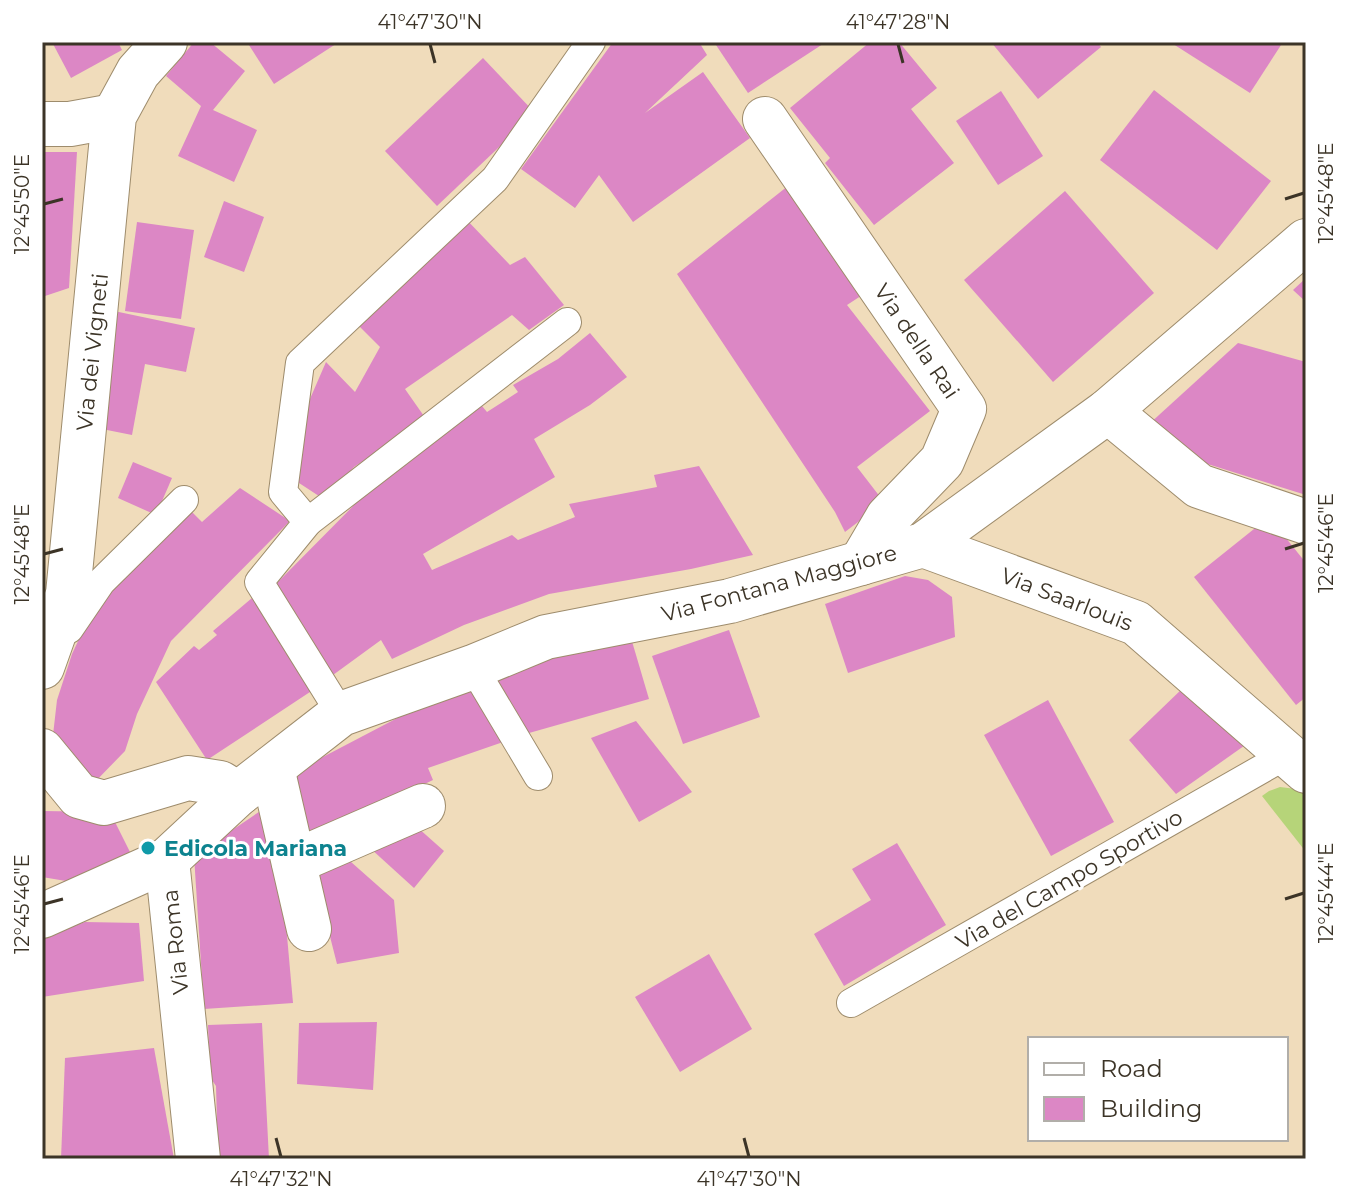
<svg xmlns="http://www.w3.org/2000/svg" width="1348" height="1201" viewBox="0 0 1348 1201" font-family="Montserrat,sans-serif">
	<rect width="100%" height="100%" fill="#f0dcbb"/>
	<polygon fill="#b6d479" points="1280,787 1296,789 1306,793 1306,852 1262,796 1269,791"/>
	<g fill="#dc87c5">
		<polygon points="52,42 118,42 122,50 71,78"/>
		<polygon points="194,42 210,42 245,71 213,110 257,130 234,182 178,156 201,106 166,76"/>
		<polygon points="247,42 339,42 274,84"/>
		<polygon points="613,42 699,42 707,55 645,113 703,72 750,138 633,222 599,175 575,208 521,169"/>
		<polygon points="714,42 826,42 748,93"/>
		<polygon points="870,42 899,42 937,88 911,109 954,163 874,225 825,163 830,158 790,108"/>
		<polygon points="991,42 1097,42 1101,47 1038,99"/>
		<polygon points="1170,42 1283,42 1250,93"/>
		<polygon points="483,58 535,113 437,206 385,151"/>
		<polygon points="1154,90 1271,181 1217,250 1100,160"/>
		<polygon points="1001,91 1043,156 998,185 956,121"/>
		<polygon points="42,152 77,152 69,288 42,297"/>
		<polygon points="793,182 870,290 847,305 930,411 857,467 884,502 845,532 835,512 677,274"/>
		<polygon points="1065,191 1154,293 1053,382 964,280"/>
		<polygon points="224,201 264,217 244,272 204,257"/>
		<polygon points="464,217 510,265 525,257 564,305 529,330 512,315 405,389 426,419 354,467 325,500 296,481 303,415 326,362 355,392 380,347 354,321"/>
		<polygon points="137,222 194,230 181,319 125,311"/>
		<polygon points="1306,278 1306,302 1293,290"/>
		<polygon points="114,311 195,328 186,372 145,364 132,435 92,427"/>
		<polygon points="590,333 627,377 590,405 534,439 555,477 423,554 432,570 512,535 518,540 575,517 569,504 657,487 654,475 699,466 753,555 691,569 549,594 464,625 392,659 381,640 333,675 273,587 367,492 412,460 405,451 452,428 482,406 487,412 518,392 513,385 558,359"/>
		<polygon points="1238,343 1306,362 1306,495 1182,456 1148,425"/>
		<polygon points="133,462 172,478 156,515 118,498"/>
		<polygon points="240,488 290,521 171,641 137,714 125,751 92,785 53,735 57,700 72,654 102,590 187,507 202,522"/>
		<polygon points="1269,517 1306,563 1306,697 1296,705 1194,577"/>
		<polygon points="905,576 928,580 952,597 955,637 848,673 825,604"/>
		<polygon points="252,598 313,690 207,760 156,682 194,646 199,650 217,635 213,631"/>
		<polygon points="729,630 760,717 683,744 652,656"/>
		<polygon points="631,638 649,699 522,735 489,671"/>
		<polygon points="473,686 506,741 428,768 433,780 307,840 279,780 405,714"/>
		<polygon points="1184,687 1258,736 1176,794 1129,740"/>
		<polygon points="1048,700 1114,822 1051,856 984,735"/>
		<polygon points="636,721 692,792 639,822 591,738"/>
		<polygon points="275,801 293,1003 204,1009 194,856"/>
		<polygon points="42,811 110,812 131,854 78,883 42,877"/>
		<polygon points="408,819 444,851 414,888 370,848"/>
		<polygon points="897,843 946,925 844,986 814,934 871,900 852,869"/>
		<polygon points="342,854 394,900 399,953 337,964 324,913 305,874"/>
		<polygon points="85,922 139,923 144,981 42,997 42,941 47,936"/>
		<polygon points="709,954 752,1029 680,1072 635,997"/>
		<polygon points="377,1022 373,1090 297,1084 299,1023"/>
		<polygon points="262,1023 269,1159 218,1159 216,1086 210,1077 208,1025"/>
		<polygon points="154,1048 174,1159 61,1159 65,1058"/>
	</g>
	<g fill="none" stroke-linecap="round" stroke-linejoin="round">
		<defs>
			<g id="service">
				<polyline points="308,522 567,322"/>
				<polyline points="69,629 101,582 184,500"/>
				<polyline points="473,667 538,776"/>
				<polyline points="341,714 259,582 308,522 283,492 300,363 495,179 591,42"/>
				<polyline points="851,1003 1288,754"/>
			</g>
			<g id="minor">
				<polyline points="765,119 964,409 942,461 888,517 861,563"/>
				<polyline points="42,124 70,124 114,116"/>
				<polyline points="1108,411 1199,486 1306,522"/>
				<polyline points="923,545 1136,623 1306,771"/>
				<polyline points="42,667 68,594 114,116 138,72 165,42"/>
				<polyline points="42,751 79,796 104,803 188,778 220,783 238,794"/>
				<polyline points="272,768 309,929"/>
				<polyline points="167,860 198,1159"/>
				<polyline points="294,862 423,806"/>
				<polyline points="42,916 167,860 238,794 341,714 473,667 546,637 730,601 923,545 1108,411 1306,241"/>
			</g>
		</defs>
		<use href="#service" stroke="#9e8c6c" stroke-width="30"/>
		<use href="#minor" stroke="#9e8c6c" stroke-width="46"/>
		<use href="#service" stroke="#fff" stroke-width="28"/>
		<use href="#minor" stroke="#fff" stroke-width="44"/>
	</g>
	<path fill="none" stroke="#3c3427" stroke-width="3" d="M430,44l5,19M898,44l5,19M1285,199l19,-6M44,204l19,-5M1285,549l19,-6M44,554l19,-5M1285,899l19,-6M44,904l19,-5M276,1138l5,19M744,1138l5,19"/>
	<circle fill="#0f9aa8" stroke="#fff" stroke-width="3" cx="148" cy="848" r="8"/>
	<g text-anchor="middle" stroke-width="6" stroke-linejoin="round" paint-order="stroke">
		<g font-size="22" fill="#3c3427" stroke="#fff">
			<text transform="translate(917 341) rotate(56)" y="8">Via della Rai</text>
			<text transform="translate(92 352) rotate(-84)" y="8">Via dei Vigneti</text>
			<text transform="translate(779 583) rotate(-15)" y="8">Via Fontana Maggiore</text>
			<text transform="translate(1067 599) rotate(21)" y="8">Via Saarlouis</text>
			<text transform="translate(1069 879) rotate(-30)" y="8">Via del Campo Sportivo</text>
			<text transform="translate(175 942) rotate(-96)" y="8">Via Roma</text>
		</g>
		<g font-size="22" font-weight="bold" fill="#0d838f" stroke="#fff" text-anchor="start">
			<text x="164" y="856">Edicola Mariana</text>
		</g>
	</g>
	<rect width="1348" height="1201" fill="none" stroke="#ffffff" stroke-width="88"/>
	<rect x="1028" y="1037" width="260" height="104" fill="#ffffff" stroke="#b1aea9" stroke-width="2"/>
	<rect x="1044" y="1063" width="40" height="12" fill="#ffffff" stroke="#b1aea9" stroke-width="2"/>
	<text x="1100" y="1077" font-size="24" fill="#3c3427">Road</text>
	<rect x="1044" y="1097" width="40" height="24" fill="#dc87c5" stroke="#b1aea9" stroke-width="2"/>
	<text x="1100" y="1117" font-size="24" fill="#3c3427">Building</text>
	<rect x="44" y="44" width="1260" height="1113" fill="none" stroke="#3c3427" stroke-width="3"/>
	<g font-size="20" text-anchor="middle" fill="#3c3427">
		<text x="430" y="29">41°47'30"N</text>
		<text x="898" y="29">41°47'28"N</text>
		<text transform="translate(1326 193) rotate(-90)" y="7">12°45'48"E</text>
		<text transform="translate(22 204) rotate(-90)" y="7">12°45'50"E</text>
		<text transform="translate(1326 543) rotate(-90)" y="7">12°45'46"E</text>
		<text transform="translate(22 554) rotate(-90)" y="7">12°45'48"E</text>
		<text transform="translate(1326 893) rotate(-90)" y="7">12°45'44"E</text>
		<text transform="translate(22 904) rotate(-90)" y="7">12°45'46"E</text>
		<text x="281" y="1186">41°47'32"N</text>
		<text x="749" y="1186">41°47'30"N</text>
	</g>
</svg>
